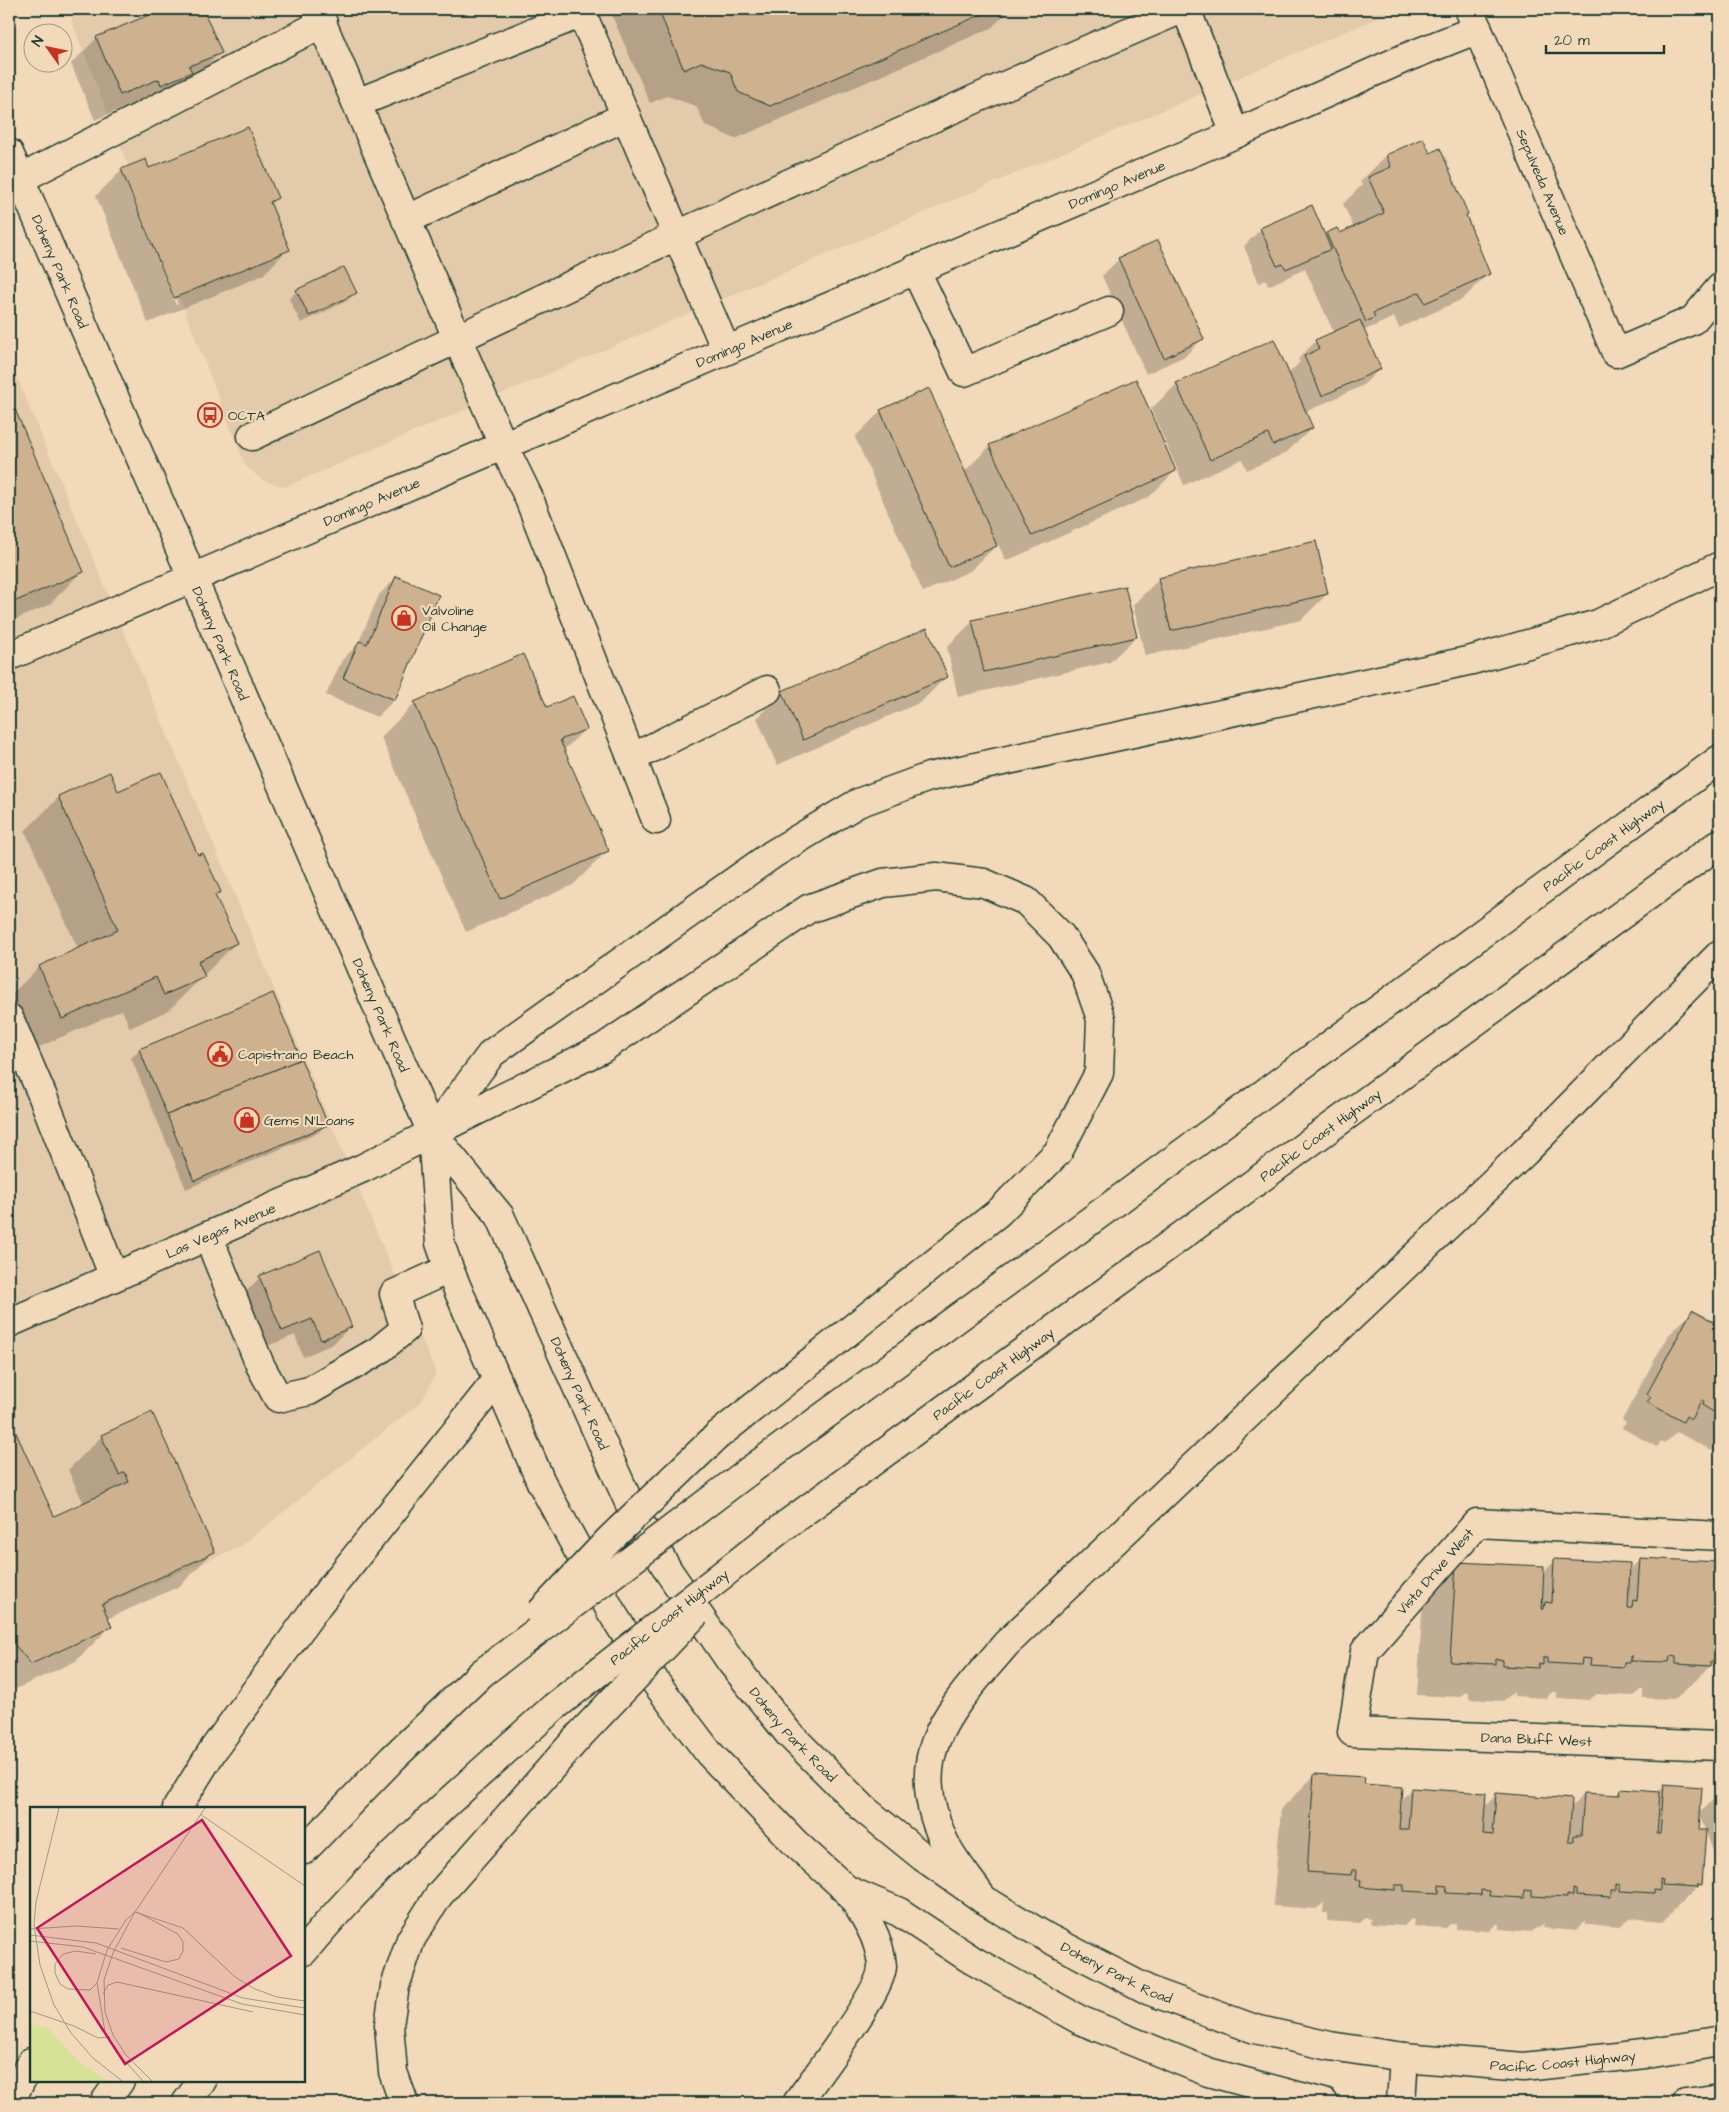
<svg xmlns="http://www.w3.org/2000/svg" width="1729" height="2112" viewBox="0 0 1729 2112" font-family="'Architects Daughter',sans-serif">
	<rect width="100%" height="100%" fill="#f1d9b9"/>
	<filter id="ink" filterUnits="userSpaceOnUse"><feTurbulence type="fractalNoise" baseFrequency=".02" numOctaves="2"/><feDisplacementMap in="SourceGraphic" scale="10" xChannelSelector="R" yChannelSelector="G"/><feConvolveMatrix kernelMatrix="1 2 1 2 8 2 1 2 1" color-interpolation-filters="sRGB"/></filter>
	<g filter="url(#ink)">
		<g fill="#e2caaa">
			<polygon points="73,9 1389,9 1382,16 285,487 262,480 245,465 72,22"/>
			<polygon points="9,359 436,1373 422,1401 241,1546 9,1646"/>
		</g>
		<g fill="#0003" fill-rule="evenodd">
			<polygon points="166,9 202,9 221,52 195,78 135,109 133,104 95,120 71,64 97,38"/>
			<polygon points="609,9 1011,9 991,28 735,139 705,125 696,106 667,96 650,103"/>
			<polygon points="1423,139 1429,154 1439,150 1489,273 1463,299 1399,328 1394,317 1363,331 1380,369 1362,386 1305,412 1312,428 1286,453 1247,470 1242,459 1184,485 1151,409 1177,384 1288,374 1300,362 1298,359 1316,341 1334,333 1305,269 1268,286 1266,280 1259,283 1244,246 1261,229 1324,237 1327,234 1339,234 1354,228 1343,204 1362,185 1360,182 1386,156"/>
			<path d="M122,170h27l127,28 -6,6 18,45 -25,26 -115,48 -52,-127zM129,190h2l47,114 -2,1z"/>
			<polygon points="1119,259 1202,339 1185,356 1146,374 1102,276"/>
			<polygon points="297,291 355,292 347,301 301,323 289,299"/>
			<polygon points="9,398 82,571 49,605 9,622"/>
			<polygon points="881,411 964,472 990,446 1175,471 1149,497 1006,561 998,544 970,571 923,592 855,437"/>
			<polygon points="396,578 394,700 377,717 326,695 342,660 358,644 379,595"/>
			<polygon points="1159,579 1327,594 1301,620 1145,656 1133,605"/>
			<polygon points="973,621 1136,637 1110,662 958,697 947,647"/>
			<polygon points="947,676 921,702 777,765 757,718 783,692"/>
			<polygon points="415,703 546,709 586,728 564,750 607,851 573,885 466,932 381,737"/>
			<polygon points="118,793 219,892 215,897 236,943 169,1010 130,1028 122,1010 28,1052 9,1008 9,997 39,967 78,949 25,831 59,797"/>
			<polygon points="140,1050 326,1124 318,1133 186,1189 131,1058"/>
			<polygon points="260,1277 350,1327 333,1344 303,1357 295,1335 265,1347 243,1295"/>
			<polygon points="1692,1312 1720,1327 1720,1449 1716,1453 1677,1432 1664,1444 1661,1442 1657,1447 1622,1428 1626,1423 1622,1420 1667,1337"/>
			<polygon points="11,1426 53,1518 84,1504 68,1470 102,1436 213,1552 180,1586 107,1619 110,1627 76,1661 9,1692 9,1427"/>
			<polygon points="1641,1559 1714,1607 1716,1661 1676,1699 1643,1698 1643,1690 1640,1690 1634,1696 1597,1694 1589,1700 1557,1698 1557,1692 1552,1692 1546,1698 1514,1696 1514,1692 1503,1701 1469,1699 1469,1693 1465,1692 1460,1697 1417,1695 1423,1597 1457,1563 1543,1573 1555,1561 1628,1571"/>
			<polygon points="1720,1576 1720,1593 1716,1581"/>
			<polygon points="1315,1775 1363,1785 1400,1801 1411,1789 1484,1807 1496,1795 1570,1808 1584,1794 1616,1796 1621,1791 1657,1793 1664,1785 1697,1831 1701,1884 1663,1921 1630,1918 1619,1927 1586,1924 1586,1920 1576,1931 1542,1928 1543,1924 1532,1932 1499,1929 1499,1924 1496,1924 1489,1931 1456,1929 1456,1924 1450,1924 1446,1928 1413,1926 1414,1920 1411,1919 1404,1926 1370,1924 1371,1919 1365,1918 1360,1923 1327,1921 1328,1914 1323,1913 1324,1903 1316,1909 1273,1906 1281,1809"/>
			<polygon points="1720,1793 1720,1869 1699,1814"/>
		</g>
		<g fill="#ceb18f" stroke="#1f3d34">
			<polygon points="163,9 203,9 222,53 189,66 192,72 161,85 159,79 120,95 96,37"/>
			<polygon points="658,9 994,9 770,106 738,92 730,72 701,62 684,70"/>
			<polygon points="248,127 278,198 270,202 290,250 174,298 121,169 146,159 149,168"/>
			<polygon points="1423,138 1430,153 1440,148 1468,214 1466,215 1490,274 1425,303 1420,292 1373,313 1375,317 1366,322 1326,233 1337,228 1340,233 1384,213 1368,177 1391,167 1386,155"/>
			<polygon points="1312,205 1331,249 1286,269 1283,264 1277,266 1260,228"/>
			<polygon points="1158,240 1204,339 1164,358 1118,258"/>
			<polygon points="344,267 357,293 309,316 296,290"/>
			<polygon points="1360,320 1381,369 1322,396 1304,356 1319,349 1315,340"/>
			<polygon points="1274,339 1313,428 1273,445 1268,434 1210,460 1176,383"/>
			<polygon points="1136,379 1176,471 1032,536 989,445"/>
			<polygon points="929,388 997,546 949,567 880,410"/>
			<polygon points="9,395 84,572 9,604"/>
			<polygon points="1316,541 1328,594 1171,631 1158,578"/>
			<polygon points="396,576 439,595 395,700 343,678 359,641 367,644"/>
			<polygon points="1125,586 1137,637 984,672 972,620"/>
			<polygon points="927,628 948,677 803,740 782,691"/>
			<polygon points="523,654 547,707 573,696 587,729 560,740 609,851 500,899 414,702"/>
			<polygon points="110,772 118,791 161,772 198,855 203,853 221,892 215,895 237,943 198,961 205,977 164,995 156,977 62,1019 39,966 118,930 58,796"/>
			<polygon points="273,993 301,1059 167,1115 139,1049"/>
			<polygon points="301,1059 328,1125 194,1181 167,1115"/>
			<polygon points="320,1250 352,1327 321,1340 312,1319 282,1331 259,1276"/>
			<polygon points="1692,1310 1720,1325 1720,1416 1702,1405 1704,1401 1702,1400 1691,1419 1686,1416 1683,1422 1647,1402 1651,1397 1647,1394"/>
			<polygon points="152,1412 215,1552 102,1604 112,1627 31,1664 9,1638 9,1426 12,1424 54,1516 129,1482 125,1472 119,1475 101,1435"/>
			<polygon points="1640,1558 1718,1562 1715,1606 1720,1606 1717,1662 1711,1661 1711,1666 1676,1664 1676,1657 1670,1656 1669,1662 1631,1661 1632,1656 1630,1656 1630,1663 1624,1663 1624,1667 1590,1665 1591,1659 1582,1658 1581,1665 1547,1663 1547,1658 1543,1658 1543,1665 1538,1664 1538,1668 1502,1666 1502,1660 1495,1658 1495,1664 1450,1662 1456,1562 1544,1566 1542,1609 1544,1609 1545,1602 1552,1603 1554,1559 1630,1563 1628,1608 1632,1608 1633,1600 1637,1601"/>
			<polygon points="1314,1774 1365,1777 1364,1784 1402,1787 1399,1829 1408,1829 1411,1788 1486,1793 1483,1834 1493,1835 1496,1793 1572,1799 1569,1841 1574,1841 1574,1835 1581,1835 1584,1793 1620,1795 1621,1789 1660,1792 1657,1834 1660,1834 1664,1784 1702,1787 1699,1830 1706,1830 1702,1885 1698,1884 1698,1887 1662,1885 1663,1880 1660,1879 1660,1890 1654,1889 1654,1893 1620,1891 1620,1885 1616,1884 1616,1890 1611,1890 1611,1897 1576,1895 1576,1890 1573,1889 1573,1896 1567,1895 1567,1898 1532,1896 1532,1891 1524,1890 1524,1898 1489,1896 1490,1891 1481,1890 1481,1895 1446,1893 1447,1886 1439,1885 1439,1893 1404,1891 1404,1885 1395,1885 1395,1890 1360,1887 1361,1880 1356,1880 1357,1870 1352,1870 1351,1875 1307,1872"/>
		</g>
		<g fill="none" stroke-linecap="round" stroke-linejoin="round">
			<defs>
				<g id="minor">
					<polyline points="316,9 503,445 528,496 656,820"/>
					<polyline points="580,9 726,350"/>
					<polyline points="1186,9 1235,134"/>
					<path id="s1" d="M1469,9l147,344 77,-33 27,-32"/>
					<polyline points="357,103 582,13"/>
					<polyline points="20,179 323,23"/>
					<polyline points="406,220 626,116"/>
					<polyline points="915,269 964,372 1109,311"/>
					<path d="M252,436c309,-146 616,-294 930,-427"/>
					<path id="s2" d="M9,656l1226,-522 170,-76 73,-29"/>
					<polyline points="632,758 767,690"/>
					<polyline points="9,1018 43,1097 114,1277"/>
					<polyline points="208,1236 260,1365 278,1398 309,1391 378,1351 405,1329 394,1294 449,1269"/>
					<path id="s3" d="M9,1323l354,-155 69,-35"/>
					<path id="s4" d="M1720,1536l-243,-13 -112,128 -13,81 368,14"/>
					<polyline points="1401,2103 1404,2057"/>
				</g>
				<g id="major">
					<path id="s5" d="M9,153l423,980 68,83 131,291 38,65 62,90 58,72 76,76 58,47 60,42 63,38 104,54 105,38 75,17 74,11 120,10 129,-14 67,-11"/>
					<polyline points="432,1133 440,1243 449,1269 541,1482 611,1611 656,1683 709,1753 795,1843 847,1890 899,1912 972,1960 1080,2020 1208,2072 1324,2103"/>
					<polyline points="1687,2103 1720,2098"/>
				</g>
				<g id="highway">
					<polyline points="438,1130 603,1048 808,909 883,883 936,877 984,883 1026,901 1061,936 1085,973 1101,1019 1099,1073 1058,1152 999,1212 717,1436"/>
					<polyline points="432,1133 492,1053 773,854 858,803 929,777 1472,660 1598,624 1720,566"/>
					<path id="s6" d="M749,1471l971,-712"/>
					<path id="s7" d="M787,1524l933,-681"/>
					<polyline points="177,1808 213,1750 319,1603 497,1380"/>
					<polyline points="304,1850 393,1758 482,1673"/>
					<path d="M983,1899c-12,-18 -32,-41 -40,-60 -40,-89 10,-132 63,-195l519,-492 195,-198"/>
					<path d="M304,1951c74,-90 164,-167 250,-244"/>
					<polyline points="9,2103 31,2062"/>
					<polyline points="104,2103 120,2081"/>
					<polyline points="186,2103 202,2081"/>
					<polyline points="404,2103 393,2072 389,2025 395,1986 411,1939 439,1895 580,1735"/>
					<path d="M797,2103c17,-24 86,-113 85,-137 -2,-29 -19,-53 -35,-76"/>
				</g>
			</defs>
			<use href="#minor" stroke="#1f3d34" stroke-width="31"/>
			<use href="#major" stroke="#1f3d34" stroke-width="31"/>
			<use href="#highway" stroke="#1f3d34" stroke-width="31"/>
			<use href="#minor" stroke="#f1d9b9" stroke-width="28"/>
			<use href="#major" stroke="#f1d9b9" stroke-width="28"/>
			<use href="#highway" stroke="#f1d9b9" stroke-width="28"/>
			<defs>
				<g id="highway-bridge">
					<polyline points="540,1613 609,1540 717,1436"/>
					<polyline points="482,1673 749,1471"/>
					<path id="s8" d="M554,1707l233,-183"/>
					<polyline points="580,1735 696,1613"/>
				</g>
			</defs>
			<use href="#highway-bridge" stroke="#1f3d34" stroke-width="31" stroke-linecap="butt"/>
			<use href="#highway-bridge" stroke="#f1d9b9" stroke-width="28"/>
		</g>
	</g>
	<defs>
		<symbol id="bus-ring" viewBox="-11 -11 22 22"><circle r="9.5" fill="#f1d9b9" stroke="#c8321e" stroke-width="1.5"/><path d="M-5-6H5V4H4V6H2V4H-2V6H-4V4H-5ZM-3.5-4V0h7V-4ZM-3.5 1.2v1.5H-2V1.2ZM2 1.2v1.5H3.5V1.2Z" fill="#c8321e"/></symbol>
		<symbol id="shop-ring" viewBox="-11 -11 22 22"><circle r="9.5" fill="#f1d9b9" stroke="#c8321e" stroke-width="1.5"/><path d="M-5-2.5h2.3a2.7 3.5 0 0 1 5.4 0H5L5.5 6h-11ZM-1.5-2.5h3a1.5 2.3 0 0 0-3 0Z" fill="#c8321e"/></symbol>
		<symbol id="civic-ring" viewBox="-11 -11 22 22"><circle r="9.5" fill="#f1d9b9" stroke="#c8321e" stroke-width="1.5"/><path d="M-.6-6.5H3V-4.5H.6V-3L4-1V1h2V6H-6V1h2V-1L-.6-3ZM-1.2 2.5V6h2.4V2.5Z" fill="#c8321e"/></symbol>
	</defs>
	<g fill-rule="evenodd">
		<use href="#bus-ring" x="196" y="401" width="28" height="28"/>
		<use href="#shop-ring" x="390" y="604" width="28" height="28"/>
		<use href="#civic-ring" x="206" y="1040" width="28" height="28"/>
		<use href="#shop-ring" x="233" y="1106" width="28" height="28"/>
	</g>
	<g text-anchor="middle" stroke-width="4.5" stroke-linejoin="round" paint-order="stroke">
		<g font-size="14" fill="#1f3d34" stroke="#f1d9b9">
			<text dy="5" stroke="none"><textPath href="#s1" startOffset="188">Sepulveda Avenue</textPath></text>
			<text dy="5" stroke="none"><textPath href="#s2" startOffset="1204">Domingo Avenue</textPath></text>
			<text dy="5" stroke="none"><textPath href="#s5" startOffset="129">Doheny Park Road</textPath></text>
			<text dy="5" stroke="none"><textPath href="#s2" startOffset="799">Domingo Avenue</textPath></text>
			<text dy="5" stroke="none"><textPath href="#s2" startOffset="394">Domingo Avenue</textPath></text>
			<text dy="5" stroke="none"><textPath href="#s5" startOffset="534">Doheny Park Road</textPath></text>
			<text dy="5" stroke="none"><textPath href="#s6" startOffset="1059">Pacific Coast Highway</textPath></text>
			<text dy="5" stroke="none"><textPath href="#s5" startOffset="939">Doheny Park Road</textPath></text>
			<text dy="5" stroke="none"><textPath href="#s7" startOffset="660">Pacific Coast Highway</textPath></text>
			<text dy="5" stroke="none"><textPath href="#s3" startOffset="231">Las Vegas Avenue</textPath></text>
			<text dy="5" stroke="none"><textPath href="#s7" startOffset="255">Pacific Coast Highway</textPath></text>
			<text dy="5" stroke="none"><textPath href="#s5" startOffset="1369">Doheny Park Road</textPath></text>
			<text transform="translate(1435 1571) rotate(-49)" y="5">Vista Drive West</text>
			<text dy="5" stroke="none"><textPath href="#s8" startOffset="146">Pacific Coast Highway</textPath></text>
			<text dy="5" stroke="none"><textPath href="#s5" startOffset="1774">Doheny Park Road</textPath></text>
			<text dy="5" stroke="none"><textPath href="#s4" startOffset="680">Dana Bluff West</textPath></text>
			<text dy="5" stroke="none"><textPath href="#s5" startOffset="2179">Doheny Park Road</textPath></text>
			<text dy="5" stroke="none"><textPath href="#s5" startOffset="2640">Pacific Coast Highway</textPath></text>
		</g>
		<g font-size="14" fill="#1f3d34" stroke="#f1d9b9" text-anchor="start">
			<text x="228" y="420">OCTA</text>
			<text x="422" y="615">Valvoline<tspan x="422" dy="16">Oil Change</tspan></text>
			<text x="238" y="1059">Capistrano Beach</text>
			<text x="264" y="1125">Gems N'Loans</text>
		</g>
	</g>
	<g transform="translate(30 1807)">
		<rect width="275" height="275" fill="#f1d9b9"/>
		<path d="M0,216l18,5 29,32 30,21h-77z" fill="#d6e396"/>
		<path fill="none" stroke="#9d9b84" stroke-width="1" d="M29,1l-23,94 -2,23 6,40 14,40 17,28 22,25 29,23M170,7l105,72M105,105l-9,8 -19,30 -10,33 8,49 10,18 28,31M105,105l48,16 52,49 20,12 22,8 28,4M0,122l46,-3 43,3M0,128l66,8 147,55 62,10M0,134l53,6 159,57 63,11M91,141l45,14 13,-3 4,-8v-9l-5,-8 -41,-22M66,147l-20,-3 -13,3 -8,10v9l5,11 8,5 22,1 7,-7M73,187l5,-9 9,-3 136,30M0,204l44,15 24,12 12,-1M122,274l-26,-26 -13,-20 -8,-23 -1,-32 9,-27 22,-41 70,-104"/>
		<path fill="#c2185b" fill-opacity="0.15" stroke="#c2185b" stroke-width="2.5" d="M172,13l89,136 -166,108 -88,-136z"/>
		<rect width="275" height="275" fill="none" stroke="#1f3d34" stroke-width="2.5"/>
	</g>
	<rect width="1729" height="2112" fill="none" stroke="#f1d9b9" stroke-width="30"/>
	<rect x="15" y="15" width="1699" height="2082" fill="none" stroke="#1f3d34" stroke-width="2" filter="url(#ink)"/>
	<g transform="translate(48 48) rotate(303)"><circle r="24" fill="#f1d9b9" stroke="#9d9b84"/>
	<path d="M0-4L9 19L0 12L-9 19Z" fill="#c8321e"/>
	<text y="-8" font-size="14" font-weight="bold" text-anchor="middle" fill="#1f3d34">N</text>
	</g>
	<path d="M1546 45v8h118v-8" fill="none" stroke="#1f3d34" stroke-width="2.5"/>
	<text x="1554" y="45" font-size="15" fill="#1f3d34" stroke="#f1d9b9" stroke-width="4" paint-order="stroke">20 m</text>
</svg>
